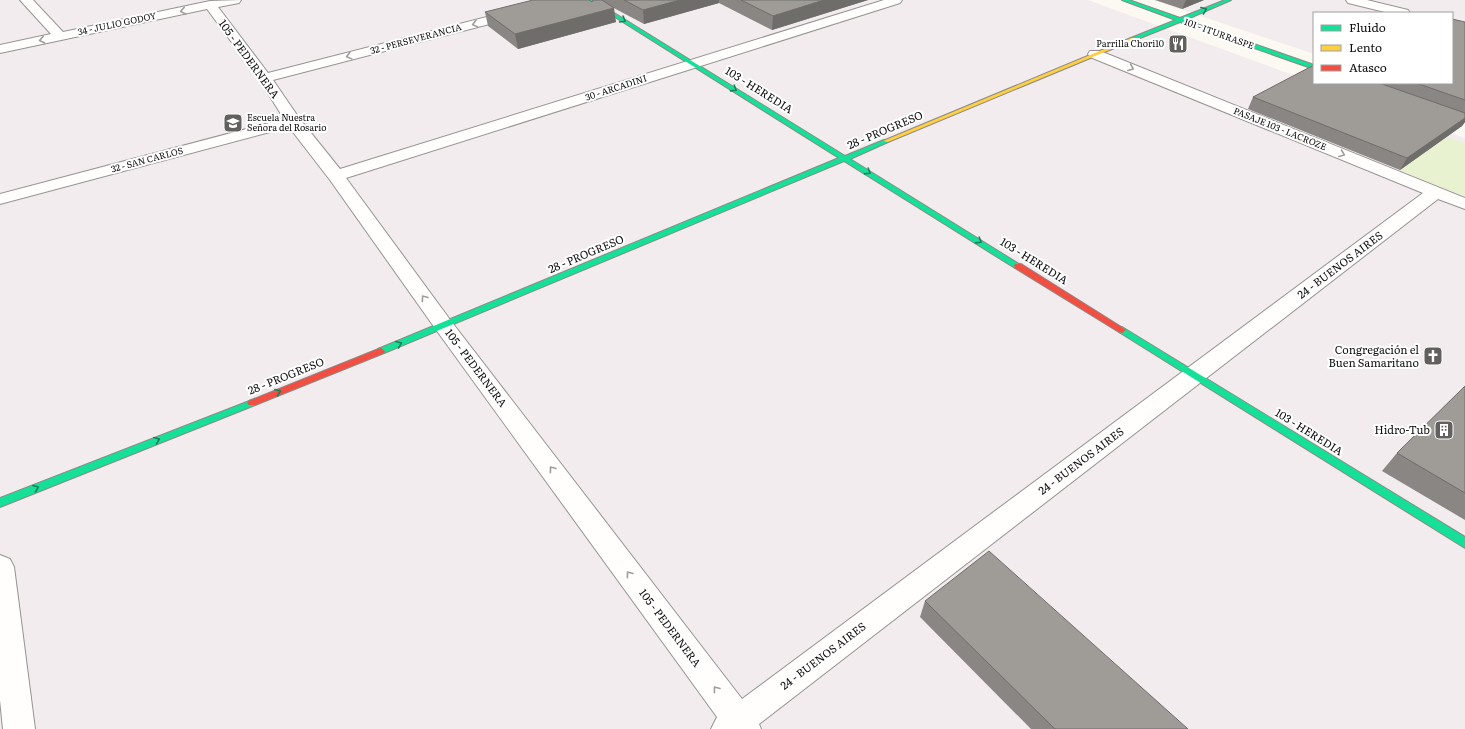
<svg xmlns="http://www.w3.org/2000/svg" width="1465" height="729" viewBox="0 0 1465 729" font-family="Literata,serif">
	<rect width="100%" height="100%" fill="#fcf9f2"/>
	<g fill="#f3ecef">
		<polygon points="0,0 1088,0 1465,138 1465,729 0,729"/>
		<polygon points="1153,0 1465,0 1465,107 1452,83 1452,13 1314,13 1314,54"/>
	</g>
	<polygon fill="#e8f2d1" points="1447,137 1465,143 1465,197 1399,170"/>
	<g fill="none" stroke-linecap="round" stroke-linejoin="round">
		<defs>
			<g id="street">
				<polygon points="20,0 33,0 63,32 210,1 241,0 239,3 218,7 268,73 553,0 573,0 571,3 273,80 299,118 340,169 884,0 902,0 900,3 346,178 451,321 742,699 1423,193 1090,57 1088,54 1090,51 1100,51 1465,198 1465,209 1438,199 759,724 761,729 711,729 717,717 437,331 330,180 289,127 0,204 0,194 284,119 259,79 207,9 0,53 0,45 51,34"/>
				<polygon points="1346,0 1367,0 1408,10 1410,13 1389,13 1348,3"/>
				<polygon points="0,555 10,559 14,567 35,729 3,729 0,700"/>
			</g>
			<g id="fast">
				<polygon points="588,0 593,0 845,156 884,140 888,140 888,142 850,159 1022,266 1021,268 1015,268 844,161 384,353 378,353 377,351 378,349 839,158"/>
				<polygon points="1122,0 1129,0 1180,18 1225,0 1231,0 1185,20 1314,65 1314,69 1180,22 1135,40 1131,40 1131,38 1176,20"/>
				<polygon points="1122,327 1465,537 1465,548 1119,332 1118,330 1119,328"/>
				<polygon points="252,400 255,401 257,403 255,405 0,507 0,498"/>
			</g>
			<polygon id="slow" points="1131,38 1136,39 888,142 883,141"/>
			<g id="jam">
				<polygon points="1015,264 1021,264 1126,330 1122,333 1119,332 1015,268 1014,266"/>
				<polygon points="381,348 385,351 384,353 255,405 249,405 247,403 249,401"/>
			</g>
		</defs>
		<use href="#street" stroke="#959491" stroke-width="2"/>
		<use href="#fast" stroke="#8c8a87" stroke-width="2"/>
		<use href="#slow" stroke="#8c8a87" stroke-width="2"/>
		<use href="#jam" stroke="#8c8a87" stroke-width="2"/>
		<use href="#street" fill="#fffefd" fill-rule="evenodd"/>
		<use href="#fast" fill="#16e098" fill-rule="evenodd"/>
		<use href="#slow" fill="#ffcf43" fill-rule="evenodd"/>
		<use href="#jam" fill="#f24e42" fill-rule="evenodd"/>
	</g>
	<g fill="#898683">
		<polygon points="593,0 868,0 772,30 719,3 644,24 610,6 616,22 518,49 488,26 485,12 592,2"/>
		<polygon points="1155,0 1204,0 1182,9"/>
		<polygon points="1465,22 1465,122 1462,126 1400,170 1248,109 1253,97 1314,83 1452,83"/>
		<polygon points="1465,386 1465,520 1382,471 1397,453"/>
		<polygon points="925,601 1188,729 1031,729 920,617"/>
	</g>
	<g fill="#6f6d6a">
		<polygon points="680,0 719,0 719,3 644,24 643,10"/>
		<polygon points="824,0 868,0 772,30 773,16"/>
		<polygon points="1186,0 1204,0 1182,9"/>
		<polygon points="614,8 616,22 518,49 515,34"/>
		<polygon points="1465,118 1465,122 1462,126 1400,170 1407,158"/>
	</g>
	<g fill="#9f9c98" stroke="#6f6d6a">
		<polygon points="533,0 589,0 592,2 593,0 602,0 614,8 515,34 485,12"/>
		<polygon points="624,0 680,0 643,10"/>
		<polygon points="741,0 824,0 773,16"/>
		<polygon points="1452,19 1465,22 1465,100 1416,83 1452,83"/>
		<polygon points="1314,65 1314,83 1379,83 1465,113 1465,118 1407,158 1253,97"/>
		<polygon points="1465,386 1465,493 1397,453"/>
		<polygon points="989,551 1188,729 1055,729 925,601"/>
	</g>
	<defs><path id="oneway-chevron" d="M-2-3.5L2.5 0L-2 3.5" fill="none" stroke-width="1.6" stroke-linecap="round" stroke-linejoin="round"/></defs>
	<g stroke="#12825a">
		<use href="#oneway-chevron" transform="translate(1204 10) rotate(-21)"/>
		<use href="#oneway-chevron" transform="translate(623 20) rotate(31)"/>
		<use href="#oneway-chevron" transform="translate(734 89) rotate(32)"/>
		<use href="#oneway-chevron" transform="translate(868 172) rotate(32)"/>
		<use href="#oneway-chevron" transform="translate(979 241) rotate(32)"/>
		<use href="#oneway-chevron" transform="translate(399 344) rotate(-22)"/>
		<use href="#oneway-chevron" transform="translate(278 392) rotate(-22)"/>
		<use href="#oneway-chevron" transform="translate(157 440) rotate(-22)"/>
		<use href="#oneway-chevron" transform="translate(36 488) rotate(-22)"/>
	</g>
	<g stroke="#9f9e9d">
		<use href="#oneway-chevron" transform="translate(183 11) rotate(168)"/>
		<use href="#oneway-chevron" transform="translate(475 24) rotate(165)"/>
		<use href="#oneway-chevron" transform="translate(42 40) rotate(168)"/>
		<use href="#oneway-chevron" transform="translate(349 56) rotate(165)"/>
		<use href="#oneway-chevron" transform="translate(1131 68) rotate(22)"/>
		<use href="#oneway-chevron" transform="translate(1342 154) rotate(22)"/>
		<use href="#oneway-chevron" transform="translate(424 298) rotate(-126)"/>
		<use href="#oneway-chevron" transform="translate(552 469) rotate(-127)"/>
		<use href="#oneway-chevron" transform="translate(629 574) rotate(-127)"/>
		<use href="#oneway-chevron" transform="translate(716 689) rotate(-127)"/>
	</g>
	<defs>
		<symbol id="restaurant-square" viewBox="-11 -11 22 22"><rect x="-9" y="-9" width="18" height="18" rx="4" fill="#61605e" stroke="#fff"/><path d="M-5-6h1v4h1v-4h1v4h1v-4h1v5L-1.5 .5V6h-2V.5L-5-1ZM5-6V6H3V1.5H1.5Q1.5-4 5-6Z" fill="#fff"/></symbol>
		<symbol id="school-square" viewBox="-11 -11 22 22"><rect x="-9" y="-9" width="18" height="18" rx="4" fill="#61605e" stroke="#fff"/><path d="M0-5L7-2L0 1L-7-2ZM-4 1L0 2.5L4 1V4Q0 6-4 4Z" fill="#fff"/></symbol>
		<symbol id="church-square" viewBox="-11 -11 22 22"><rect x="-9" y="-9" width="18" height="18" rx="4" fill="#61605e" stroke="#fff"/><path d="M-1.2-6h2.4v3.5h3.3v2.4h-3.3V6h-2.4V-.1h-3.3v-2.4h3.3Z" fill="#fff"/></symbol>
		<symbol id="building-square" viewBox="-11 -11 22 22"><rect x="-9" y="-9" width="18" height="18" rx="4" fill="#61605e" stroke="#fff"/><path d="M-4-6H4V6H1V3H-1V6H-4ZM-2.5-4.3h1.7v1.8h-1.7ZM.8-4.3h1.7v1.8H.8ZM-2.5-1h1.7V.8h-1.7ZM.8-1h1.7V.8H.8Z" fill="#fff"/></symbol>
	</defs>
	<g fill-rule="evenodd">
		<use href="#restaurant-square" x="1167" y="33" width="22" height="22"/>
		<use href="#school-square" x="222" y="112" width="22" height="22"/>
		<use href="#church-square" x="1422" y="345" width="22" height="22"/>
		<use href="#building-square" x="1433" y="419" width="22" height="22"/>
	</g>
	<g text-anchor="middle" stroke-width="4" stroke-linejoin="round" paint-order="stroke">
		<g font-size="9" fill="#0e0e0e" stroke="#fff">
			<text transform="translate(117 24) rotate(-12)" y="3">34 - JULIO GODOY</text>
			<text transform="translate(1219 34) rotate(20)" y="3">101 - ITURRASPE</text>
			<text transform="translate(416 39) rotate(-15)" y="3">32 - PERSEVERANCIA</text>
			<text transform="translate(616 88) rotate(-18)" y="3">30 - ARCADINI</text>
			<text transform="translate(1280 129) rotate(22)" y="3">PASAJE 103 - LACROZE</text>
			<text transform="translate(147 160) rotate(-15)" y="3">32 - SAN CARLOS</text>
		</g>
		<g font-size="9" fill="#0e0e0e" stroke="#fff" text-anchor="end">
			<text x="1164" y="47">Parrilla Chori10</text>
			<text x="247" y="121" text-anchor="start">Escuela Nuestra<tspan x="247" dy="10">Señora del Rosario</tspan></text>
		</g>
		<g font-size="11" fill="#0e0e0e" stroke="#fff">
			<text transform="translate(249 59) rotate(54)" y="4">105 - PEDERNERA</text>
			<text transform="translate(759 90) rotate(32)" y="4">103 - HEREDIA</text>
			<text transform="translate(885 130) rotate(-23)" y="4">28 - PROGRESO</text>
			<text transform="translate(586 254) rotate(-23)" y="4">28 - PROGRESO</text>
			<text transform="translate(1034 261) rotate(32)" y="4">103 - HEREDIA</text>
			<text transform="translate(1340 265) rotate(-37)" y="4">24 - BUENOS AIRES</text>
			<text transform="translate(476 368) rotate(53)" y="4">105 - PEDERNERA</text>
			<text transform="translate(286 376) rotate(-22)" y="4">28 - PROGRESO</text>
			<text transform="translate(1309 432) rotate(32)" y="4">103 - HEREDIA</text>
			<text transform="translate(1081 461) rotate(-37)" y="4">24 - BUENOS AIRES</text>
			<text transform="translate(670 628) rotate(53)" y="4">105 - PEDERNERA</text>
			<text transform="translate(823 656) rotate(-37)" y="4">24 - BUENOS AIRES</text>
		</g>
		<g font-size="11" fill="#0e0e0e" stroke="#fff" text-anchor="end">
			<text x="1419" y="354">Congregación el<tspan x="1419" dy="13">Buen Samaritano</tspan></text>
			<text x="1430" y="434">Hidro-Tub</text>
		</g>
	</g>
	<rect x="1313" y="12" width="140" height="72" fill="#ffffff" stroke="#9f9f9f"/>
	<rect x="1321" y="25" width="20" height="6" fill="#16e098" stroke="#9f9f9f"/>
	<text x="1349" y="32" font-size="12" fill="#0e0e0e">Fluido</text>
	<rect x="1321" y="45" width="20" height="6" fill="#ffcf43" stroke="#9f9f9f"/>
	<text x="1349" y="52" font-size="12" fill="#0e0e0e">Lento</text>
	<rect x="1321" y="65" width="20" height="6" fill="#f24e42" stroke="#9f9f9f"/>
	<text x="1349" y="72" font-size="12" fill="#0e0e0e">Atasco</text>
</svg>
